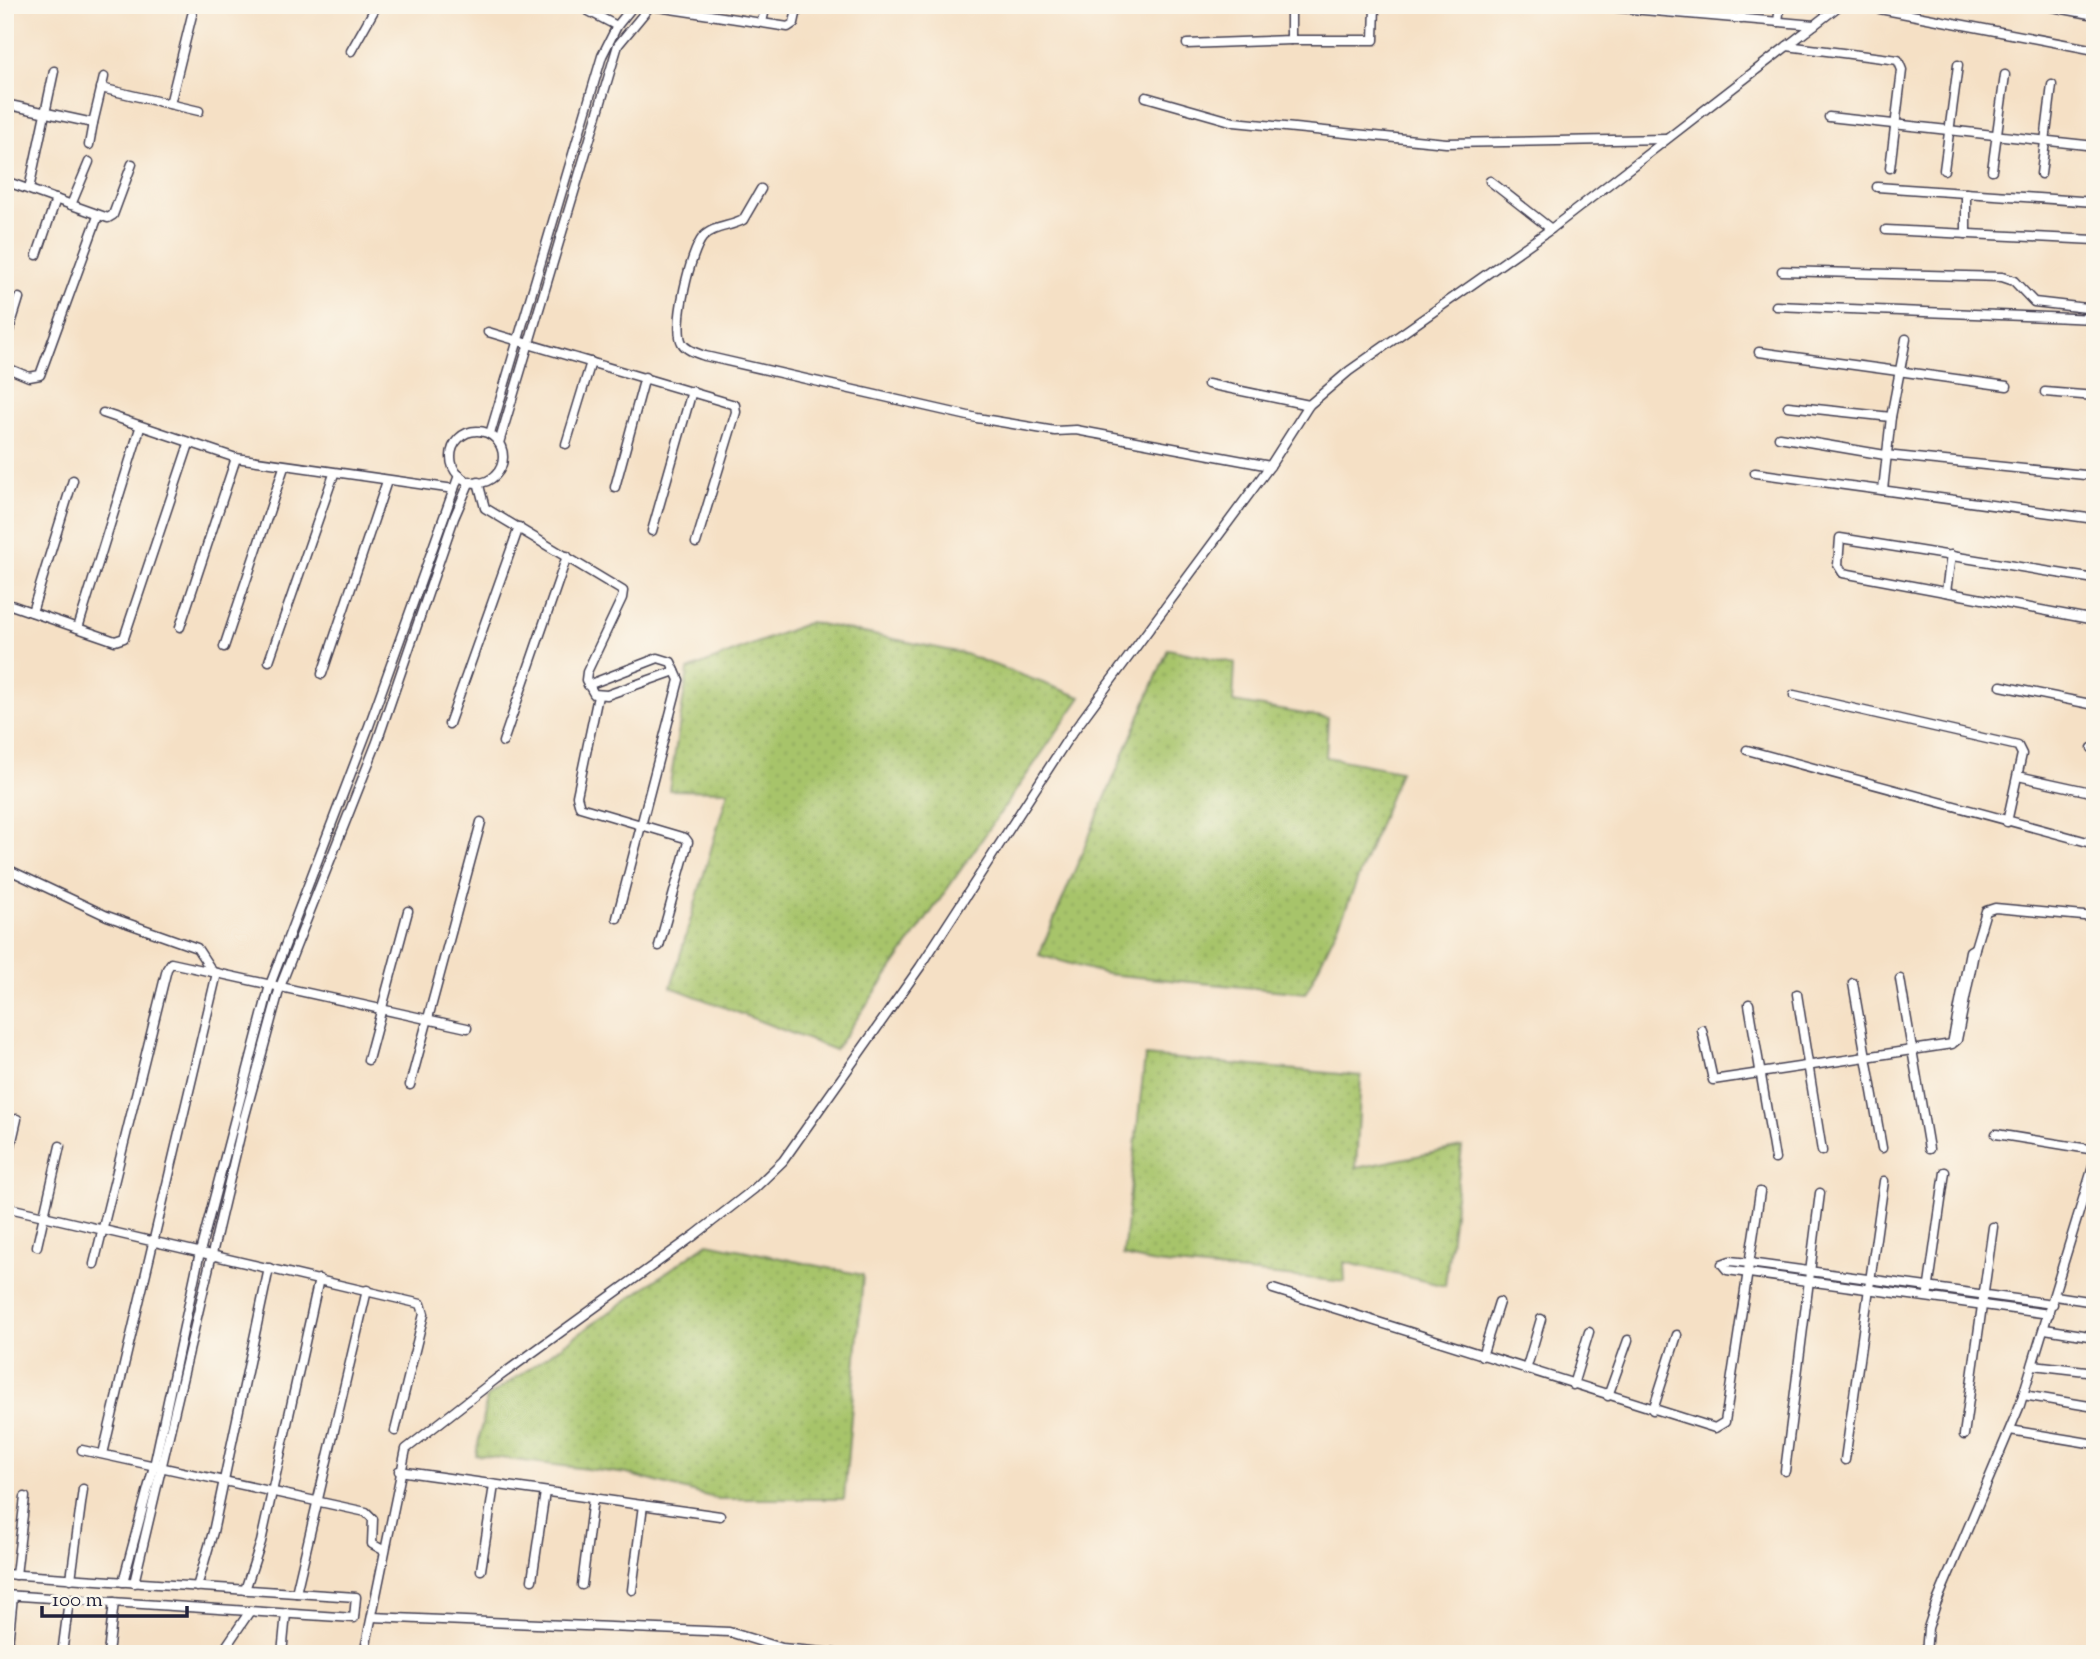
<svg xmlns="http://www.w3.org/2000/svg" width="2100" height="1659" viewBox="0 0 2100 1659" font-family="'Sorts Mill Goudy',serif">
	<defs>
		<pattern id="grass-dots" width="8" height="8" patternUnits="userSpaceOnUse" patternTransform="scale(1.75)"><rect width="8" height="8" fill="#a7c46b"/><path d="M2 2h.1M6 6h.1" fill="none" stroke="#8fa85e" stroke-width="1.8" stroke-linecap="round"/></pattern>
	</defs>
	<rect width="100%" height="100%" fill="#fbf7ec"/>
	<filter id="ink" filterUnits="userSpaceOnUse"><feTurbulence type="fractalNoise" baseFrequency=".0143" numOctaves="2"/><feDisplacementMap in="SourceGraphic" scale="14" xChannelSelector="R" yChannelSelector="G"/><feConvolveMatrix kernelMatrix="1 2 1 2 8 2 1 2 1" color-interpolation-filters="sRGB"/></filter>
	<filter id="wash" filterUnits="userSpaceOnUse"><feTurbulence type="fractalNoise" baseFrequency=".00686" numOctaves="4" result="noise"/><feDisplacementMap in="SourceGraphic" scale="28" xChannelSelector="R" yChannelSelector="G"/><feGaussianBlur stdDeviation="1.57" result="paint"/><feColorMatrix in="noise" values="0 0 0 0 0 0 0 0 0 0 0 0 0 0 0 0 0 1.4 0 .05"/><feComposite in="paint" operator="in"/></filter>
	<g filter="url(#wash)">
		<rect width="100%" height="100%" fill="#f5e0c5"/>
		<g fill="url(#grass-dots)" stroke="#647353" stroke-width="2">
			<polygon points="810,622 962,653 1081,697 835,1050 671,987 728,791 669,790 688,670"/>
			<polygon points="1168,649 1235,663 1233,702 1328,718 1326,757 1400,771 1345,911 1306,993 1106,974 1039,955"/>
			<polygon points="1145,1056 1361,1076 1356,1168 1462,1147 1445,1286 1344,1262 1345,1282 1155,1263 1123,1256"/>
			<polygon points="708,1243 863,1275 844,1499 718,1499 627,1474 476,1455 487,1398"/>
		</g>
	</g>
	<g filter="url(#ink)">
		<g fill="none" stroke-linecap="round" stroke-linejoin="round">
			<defs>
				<g id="street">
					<polyline points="577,5 617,26"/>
					<polyline points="1586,5 1814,25"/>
					<polyline points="1859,5 2095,50"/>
					<polyline points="2042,5 2095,15"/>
					<polyline points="651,6 788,27 794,23 798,5"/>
					<polyline points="1741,19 1742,5"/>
					<polyline points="762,22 766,5"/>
					<polyline points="1778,22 1780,5"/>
					<polyline points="1291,40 1374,40 1375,5"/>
					<polyline points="1187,44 1291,40 1291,5"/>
					<polyline points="1787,46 1898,60 1902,70 1890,168"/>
					<polyline points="351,51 377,5"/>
					<polyline points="101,88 199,111"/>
					<polyline points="1146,97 1234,122 1446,143 1666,139"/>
					<polyline points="5,104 93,123 104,77"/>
					<polyline points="170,104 192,15"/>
					<polyline points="1829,117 2095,146"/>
					<polyline points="89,145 93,123"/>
					<polyline points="1944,170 1958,65"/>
					<polyline points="1992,170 2005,75"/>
					<polyline points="2041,174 2052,85"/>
					<polyline points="2090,174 2095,139"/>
					<polyline points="5,181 108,218 113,215 132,164"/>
					<polyline points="1490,181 1551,229"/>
					<polyline points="1877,187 2095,202"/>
					<polyline points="29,189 54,71"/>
					<path d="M761,189l-18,31c-13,7 -30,6 -40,17 -13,15 -30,89 -21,106 5,8 15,10 23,13l272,62 78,13 21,-1 194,36"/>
					<polyline points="1966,193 1966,234"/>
					<polyline points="71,205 89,162"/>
					<polyline points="1886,230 2095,240"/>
					<polyline points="37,255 56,199"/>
					<polyline points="1782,271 2002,277 2014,281 2034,302 2095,309"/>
					<polyline points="1776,306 2095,319"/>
					<polyline points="488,332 735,405 736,412 696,543"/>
					<polyline points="5,343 19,298"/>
					<polyline points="1759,352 2007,386"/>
					<polyline points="5,367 29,377 40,375 98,216"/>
					<polyline points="1208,384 1309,405"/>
					<polyline points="2045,392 2095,396"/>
					<polyline points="1788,406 1891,417"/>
					<polyline points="103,413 236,458 454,489"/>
					<circle cx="477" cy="457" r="26"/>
					<polyline points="490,434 602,56 617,26 634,5"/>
					<polyline points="1779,437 1885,455 2095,476"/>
					<polyline points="499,443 618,45 651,5"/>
					<polyline points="566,444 591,362"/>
					<polyline points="1755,473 2095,519"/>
					<polyline points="478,482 485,508 623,591 622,598 587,672 586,680 594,694 607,695 675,671"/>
					<polyline points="615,487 645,377"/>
					<polyline points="1883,490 1891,417 1906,339"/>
					<polyline points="652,531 692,391"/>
					<polyline points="2095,579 1840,538 1838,565 1843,573 2095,620"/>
					<polyline points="1946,592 1951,555"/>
					<polyline points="8,604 115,641 124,638 189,444"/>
					<polyline points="32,612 73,480"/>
					<polyline points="180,627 236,458"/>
					<polyline points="78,628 140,428"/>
					<polyline points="224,647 284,467"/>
					<polyline points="269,661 334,474"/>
					<polyline points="322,674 387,481"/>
					<polyline points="588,685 658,658 671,662 679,680 617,918"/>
					<polyline points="2001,686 2095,705"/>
					<polyline points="1794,695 2018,746 2022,754 2007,822"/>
					<polyline points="598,696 577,796 580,807 685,838 688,842 659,946"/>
					<polyline points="449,724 519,527"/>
					<polyline points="503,742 567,556"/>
					<polyline points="2092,748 2095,749"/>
					<polyline points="1747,750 2095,844"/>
					<polyline points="2018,776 2095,793"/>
					<polyline points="5,868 107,916 197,948 212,971"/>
					<polyline points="1975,948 1986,911 1995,908 2095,917"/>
					<polyline points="1900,979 1929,1149"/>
					<polyline points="1853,983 1882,1148"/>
					<polyline points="1797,994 1822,1151"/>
					<polyline points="1749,1004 1775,1159"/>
					<polyline points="1702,1030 1713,1080 1952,1044 1957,1040 1975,948 1970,951 1952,1044"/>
					<polyline points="368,1060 408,911"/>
					<polyline points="410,1085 481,822"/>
					<polyline points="1996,1134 2095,1150"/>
					<polyline points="5,1171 17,1119"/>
					<polyline points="5,1207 421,1304 424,1314 395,1431"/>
					<polyline points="37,1246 60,1146"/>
					<polyline points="94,1264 167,969 171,963 467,1028"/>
					<polyline points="1273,1289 1715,1428 1725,1422 1760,1192"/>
					<polyline points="1928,1292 1945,1172"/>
					<polyline points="2055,1296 2095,1302"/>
					<polyline points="2049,1314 1727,1270 1722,1264 1730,1261 1749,1263 2053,1304"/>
					<polyline points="2045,1329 2095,1337"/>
					<polyline points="1482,1356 1499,1302"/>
					<polyline points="2033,1365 2095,1372"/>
					<polyline points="1526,1370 1541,1319"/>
					<polyline points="1573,1385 1589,1332"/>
					<polyline points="2023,1395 2095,1407"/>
					<polyline points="1608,1396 1628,1340"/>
					<polyline points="1653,1410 1677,1335"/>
					<polyline points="2010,1430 2089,1443"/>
					<polyline points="1964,1435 1993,1227"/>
					<polyline points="82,1450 366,1512 373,1519 372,1544 383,1550"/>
					<polyline points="103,1454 217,973"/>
					<polyline points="1845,1460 1884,1181"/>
					<polyline points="399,1471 720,1516"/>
					<polyline points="1785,1471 1820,1193"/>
					<polyline points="481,1570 494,1485"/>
					<polyline points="5,1574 356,1597 354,1618 5,1595"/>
					<polyline points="16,1575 25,1497"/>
					<polyline points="71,1579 83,1489"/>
					<polyline points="532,1580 545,1492"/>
					<polyline points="123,1582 154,1466 200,1252 270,985 369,726 459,475"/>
					<polyline points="134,1583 244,1119 280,987 377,742 454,518 470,481"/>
					<polyline points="582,1585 593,1498"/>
					<polyline points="197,1587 213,1532 269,1268"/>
					<polyline points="245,1590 261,1542 319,1279"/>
					<polyline points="632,1590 643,1505"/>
					<polyline points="296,1593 367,1290"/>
					<polyline points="372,1617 729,1632 782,1648 842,1654"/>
					<polyline points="7,1654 13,1596"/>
					<polyline points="62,1654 69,1600"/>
					<polyline points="108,1654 114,1602"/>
					<polyline points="221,1654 250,1611"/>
					<polyline points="282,1654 286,1613"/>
					<polyline points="364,1654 406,1449 496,1379 695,1235 754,1189 783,1161 920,967 1067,740 1270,466 1309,405 1349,371 1551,229 1840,5"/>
					<polyline points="1926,1654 1928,1628 1936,1604 2020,1405 2095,1160"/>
				</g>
			</defs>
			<use href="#street" stroke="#423e50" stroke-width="11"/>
			<use href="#street" stroke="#fff" stroke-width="8"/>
		</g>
	</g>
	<rect width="2100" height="1659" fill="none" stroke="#fbf7ec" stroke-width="28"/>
	<path d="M42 1606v10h145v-10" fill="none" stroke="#22223b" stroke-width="3.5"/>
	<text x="52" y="1606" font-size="21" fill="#22223b" stroke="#fbf7ec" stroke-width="5" paint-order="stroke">100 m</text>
</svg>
